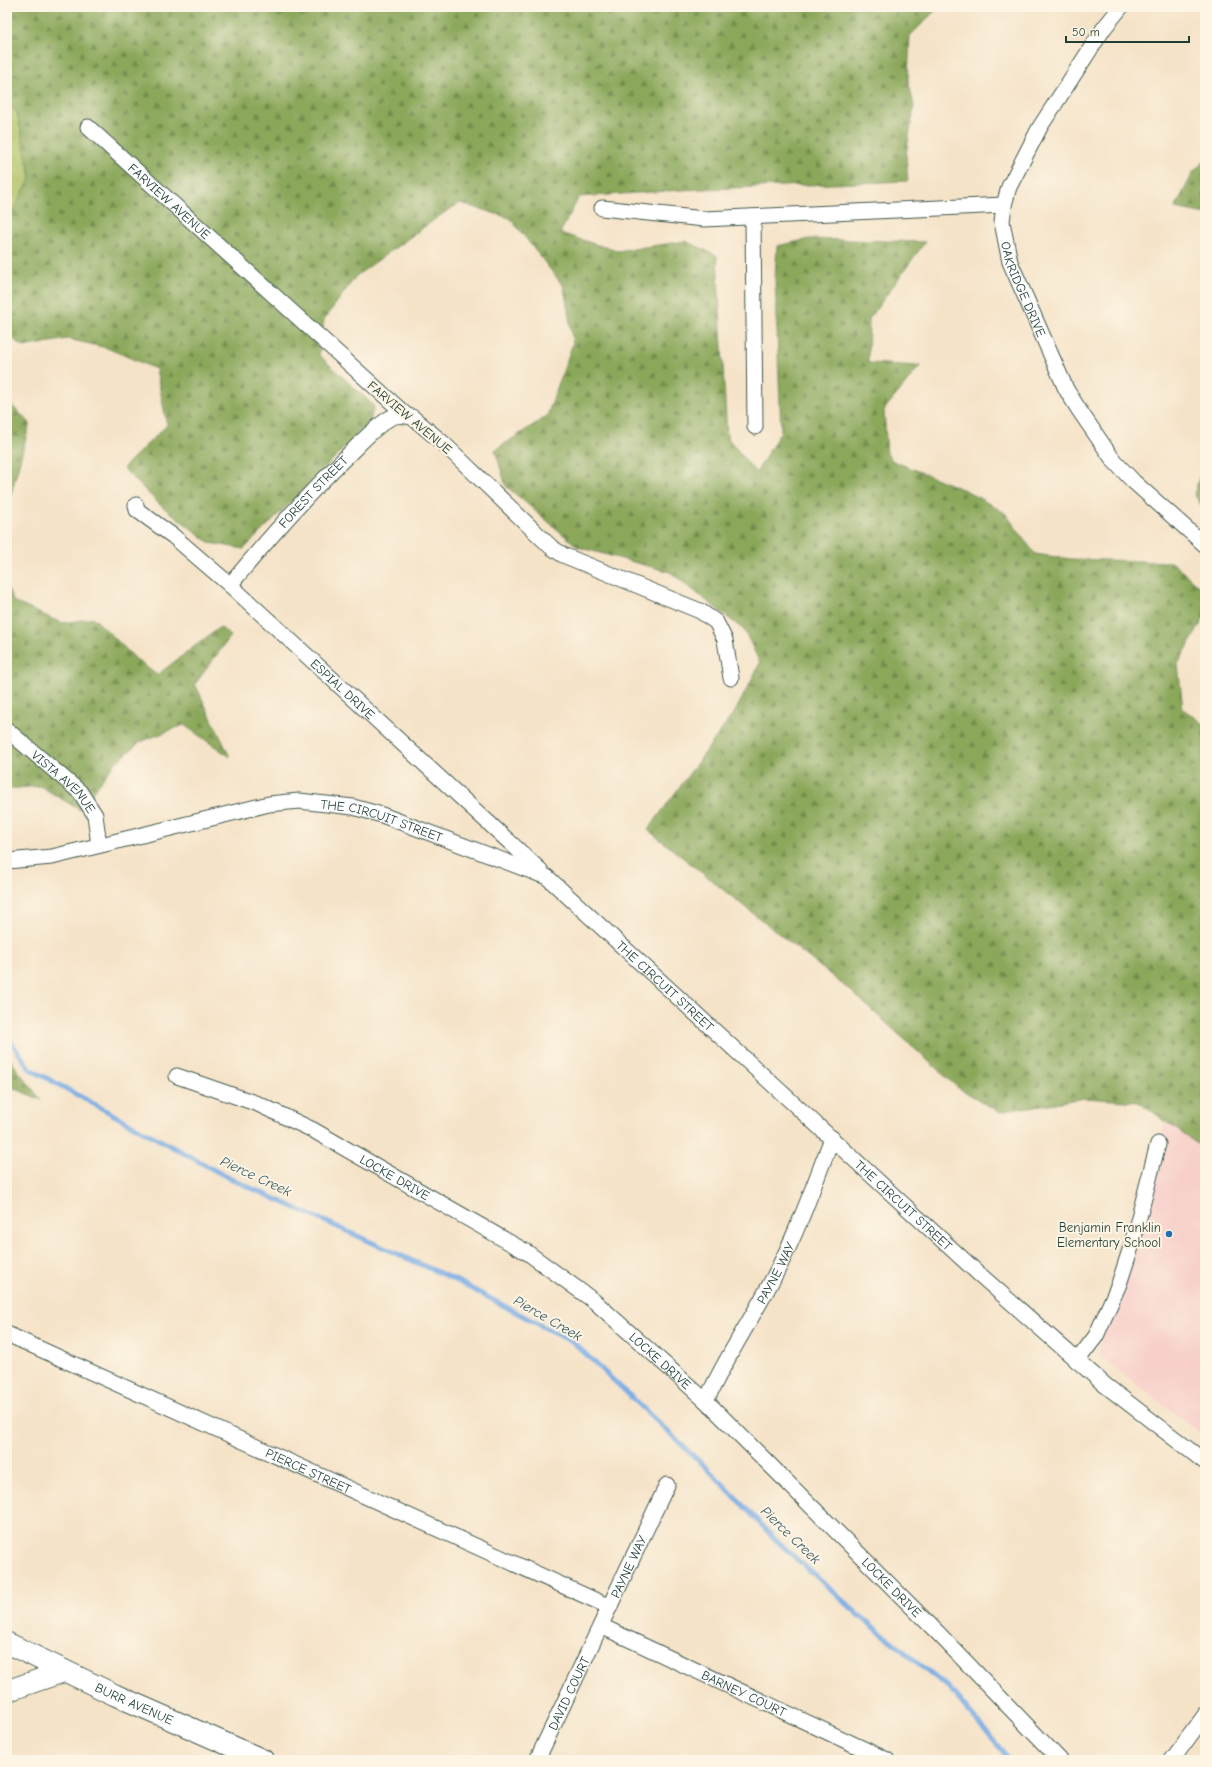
<svg xmlns="http://www.w3.org/2000/svg" width="1212" height="1767" viewBox="0 0 1212 1767" font-family="'Comic Neue',sans-serif">
	<defs>
		<pattern id="forest-firs" width="22" height="20" patternUnits="userSpaceOnUse"><rect width="22" height="20" fill="#8aa75a"/><path d="M5 1l3.5 6h-7zM16 11l3.5 6h-7z" fill="#70894b"/></pattern>
	</defs>
	<rect width="100%" height="100%" fill="#fcf5e5"/>
	<filter id="ink" filterUnits="userSpaceOnUse"><feTurbulence type="fractalNoise" baseFrequency=".025" numOctaves="2"/><feDisplacementMap in="SourceGraphic" scale="8" xChannelSelector="R" yChannelSelector="G"/><feConvolveMatrix kernelMatrix="1 2 1 2 8 2 1 2 1" color-interpolation-filters="sRGB"/></filter>
	<filter id="wash" filterUnits="userSpaceOnUse"><feTurbulence type="fractalNoise" baseFrequency=".012" numOctaves="4" result="noise"/><feDisplacementMap in="SourceGraphic" scale="16" xChannelSelector="R" yChannelSelector="G"/><feGaussianBlur stdDeviation="0.9" result="paint"/><feColorMatrix in="noise" values="0 0 0 0 0 0 0 0 0 0 0 0 0 0 0 0 0 1.4 0 .05"/><feComposite in="paint" operator="in"/></filter>
	<g filter="url(#wash)">
		<rect width="100%" height="100%" fill="#f5e3c8"/>
		<polygon fill="#f7d0ca" points="1168,1114 1205,1114 1205,1437 1097,1354"/>
		<polygon fill="#aec164" stroke="#667f4c" points="7,102 17,113 31,178 7,220"/>
		<g fill="url(#forest-firs)" stroke="#547247">
			<polygon points="7,7 939,7 910,36 908,79 914,106 906,155 908,181 681,190 579,197 560,233 617,251 686,241 717,256 727,437 756,473 781,431 775,279 777,246 809,239 925,242 869,319 868,363 920,366 884,410 887,454 893,461 967,491 1005,513 1035,554 1071,559 1172,562 1205,592 1205,616 1178,664 1183,709 1205,725 1205,1146 1190,1139 1139,1102 1085,1098 999,1112 957,1087 852,992 648,830 736,710 760,663 744,630 670,572 578,547 506,486 495,450 547,416 573,343 564,287 510,218 460,203 445,212 356,276 324,320 319,355 374,406 370,422 244,549 210,543 159,504 123,468 167,425 156,369 107,348 68,339 23,347 7,334 7,220 31,178 17,113 7,102"/>
			<polygon points="1205,160 1205,214 1175,208 1194,171"/>
			<polygon points="7,401 30,423 7,509"/>
			<polygon points="1205,459 1205,511 1194,494"/>
			<polygon points="7,587 14,602 62,623 94,618 137,660 157,675 220,627 231,636 195,684 230,757 184,725 140,742 114,764 80,810 40,786 7,789"/>
			<polygon points="7,1056 41,1100 7,1085"/>
		</g>
		<g fill="none" stroke-linecap="round" stroke-linejoin="round">
			<polyline stroke="#76aae3" stroke-width="5" points="7,1036 30,1069 229,1178 455,1280 574,1343 717,1478 778,1542 859,1615 948,1687 1010,1760"/>
		</g>
	</g>
	<g filter="url(#ink)">
		<g fill="none" stroke-linecap="round" stroke-linejoin="round">
			<defs>
				<g id="street">
					<path id="s1" d="M1121,7l-17,21 -64,99 -31,60 -5,18 -2,17 8,40 56,127 13,21 35,51 20,21 71,63"/>
					<path id="s2" d="M88,127l319,289 5,1 31,26 108,104 12,8 137,56 16,11 9,18 6,38"/>
					<polyline points="602,208 704,219 1004,205"/>
					<polyline points="753,217 755,427"/>
					<path id="s3" d="M136,505l1,5 36,26 57,49 311,286"/>
					<path id="s4" d="M230,585c37,-45 75,-88 116,-128 14,-13 27,-29 44,-39 5,-3 11,-3 17,-2"/>
					<path id="s5" d="M7,730l73,62 15,23 4,30"/>
					<path id="s6" d="M7,861l45,-4 217,-53 30,-3 54,6 29,8 165,62 432,397 126,111 100,77"/>
					<path id="s7" d="M177,1076l81,28 55,26 215,123 66,48 112,100 232,232 122,127"/>
					<path id="s8" d="M7,1334l603,273"/>
					<polyline points="1077,1361 1096,1336 1119,1284 1132,1244 1158,1144"/>
					<path id="s9" d="M706,1401c18,-40 42,-76 63,-115 26,-47 44,-98 63,-148"/>
					<path id="s10" d="M601,1626l286,134"/>
					<path id="s11" d="M537,1760l130,-275"/>
					<polyline points="1172,1760 1205,1715"/>
				</g>
				<g id="secondary">
					<path id="s12" d="M7,1643l108,52 148,65"/>
					<polyline points="7,1691 65,1671"/>
				</g>
			</defs>
			<use href="#street" stroke="#3f564a" stroke-width="17"/>
			<use href="#secondary" stroke="#3f564a" stroke-width="23"/>
			<use href="#street" stroke="#fff" stroke-width="15"/>
			<use href="#secondary" stroke="#fff" stroke-width="21"/>
		</g>
	</g>
	<circle fill="#1f6fb2" stroke="#fcf5e5" stroke-width="1.5" cx="1169" cy="1234" r="4"/>
	<g text-anchor="middle" stroke-width="4" stroke-linejoin="round" paint-order="stroke">
		<g font-size="13" fill="#1f3d34" stroke="#fcf5e5">
			<text dy="5" stroke="none"><textPath href="#s2" startOffset="110">FARVIEW AVENUE</textPath></text>
			<text dy="5" stroke="none"><textPath href="#s1" startOffset="319">OAKRIDGE DRIVE</textPath></text>
			<text transform="translate(410 417) rotate(40)" y="5">FARVIEW AVENUE</text>
			<text dy="5" stroke="none"><textPath href="#s4" startOffset="125">FOREST STREET</textPath></text>
			<text dy="5" stroke="none"><textPath href="#s3" startOffset="278">ESPIAL DRIVE</textPath></text>
			<text dy="5" stroke="none"><textPath href="#s5" startOffset="77">VISTA AVENUE</textPath></text>
			<text dy="5" stroke="none"><textPath href="#s6" startOffset="384">THE CIRCUIT STREET</textPath></text>
			<text dy="5" stroke="none"><textPath href="#s6" startOffset="720">THE CIRCUIT STREET</textPath></text>
			<text dy="5" stroke="none"><textPath href="#s7" startOffset="241">LOCKE DRIVE</textPath></text>
			<text dy="5" stroke="none"><textPath href="#s6" startOffset="1044">THE CIRCUIT STREET</textPath></text>
			<text dy="5" stroke="none"><textPath href="#s9" startOffset="146">PAYNE WAY</textPath></text>
			<text dy="5" stroke="none"><textPath href="#s7" startOffset="565">LOCKE DRIVE</textPath></text>
			<text dy="5" stroke="none"><textPath href="#s8" startOffset="331">PIERCE STREET</textPath></text>
			<text dy="5" stroke="none"><textPath href="#s11" startOffset="214">PAYNE WAY</textPath></text>
			<text dy="5" stroke="none"><textPath href="#s7" startOffset="889">LOCKE DRIVE</textPath></text>
			<text dy="5" stroke="none"><textPath href="#s11" startOffset="74">DAVID COURT</textPath></text>
			<text dy="5" stroke="none"><textPath href="#s10" startOffset="158">BARNEY COURT</textPath></text>
			<text dy="5" stroke="none"><textPath href="#s12" startOffset="141">BURR AVENUE</textPath></text>
		</g>
		<g font-size="13" fill="#1f3d34" stroke="#fcf5e5" text-anchor="end">
			<text x="1161" y="1232">Benjamin Franklin<tspan x="1161" dy="15">Elementary School</tspan></text>
		</g>
		<g font-size="14" font-style="italic" fill="#355860" stroke="#fcf5e5">
			<text transform="translate(256 1176) rotate(25)" y="5">Pierce Creek</text>
			<text transform="translate(548 1318) rotate(30)" y="5">Pierce Creek</text>
			<text transform="translate(791 1535) rotate(44)" y="5">Pierce Creek</text>
		</g>
	</g>
	<rect width="1212" height="1767" fill="none" stroke="#fcf5e5" stroke-width="24"/>
	<path d="M1066 36v6h123v-6" fill="none" stroke="#1f3d34" stroke-width="2"/>
	<text x="1072" y="36" font-size="12" fill="#1f3d34" stroke="#fcf5e5" stroke-width="3" paint-order="stroke">50 m</text>
</svg>
